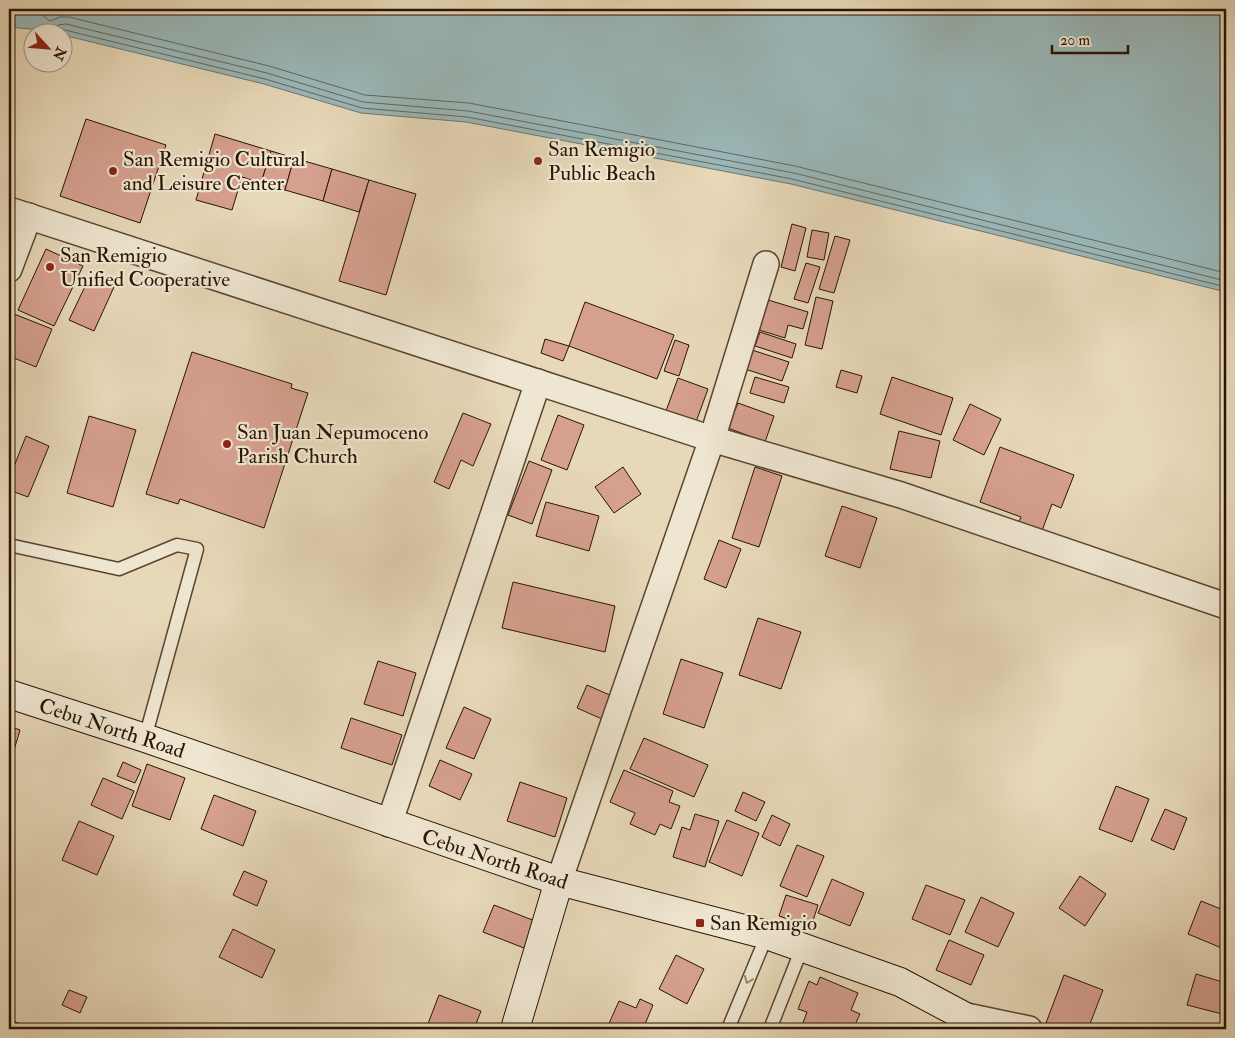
<svg xmlns="http://www.w3.org/2000/svg" width="1235" height="1038" viewBox="0 0 1235 1038" font-family="'IM FELL Double Pica',serif">
	<rect width="100%" height="100%" fill="#e7d8b8"/>
	<filter id="stains"><feTurbulence type="fractalNoise" baseFrequency=".004" numOctaves="4"/><feColorMatrix values="0 0 0 0 .2 0 0 0 0 .09 0 0 0 0 .02 0 0 0 .5 -.17"/></filter>
	<radialGradient id="worn" r=".72"><stop offset=".6" stop-color="#630" stop-opacity="0"/><stop offset="1" stop-color="#630" stop-opacity=".3"/></radialGradient>
	<polygon fill="#9ab8b9" stroke="#6d7670" points="9,9 1226,9 1226,292 791,184 466,122 361,113 264,84 63,35 62,32 9,27"/>
	<g fill="none" stroke-linecap="round" stroke-linejoin="round">
		<g stroke="#62665e" stroke-width="1">
			<polyline points="14,9 38,12 50,21 60,17 69,17 269,66 365,95 469,103 795,166 1226,273"/>
			<polyline points="52,32 58,25 66,24 267,73 363,102 468,111 794,173 1226,281"/>
			<polyline points="59,32 65,30 265,79 362,108 467,117 792,179 1226,287"/>
		</g>
	</g>
	<g fill="#d5a08f" stroke="#2a1402">
		<polygon points="86,119 166,145 140,223 60,196"/>
		<polygon points="215,134 271,151 261,183 242,177 232,210 196,200"/>
		<polygon points="271,151 294,158 285,190 261,183"/>
		<polygon points="294,158 332,169 323,201 285,190"/>
		<polygon points="332,169 369,180 359,212 323,201"/>
		<polygon points="369,180 416,194 386,295 339,281"/>
		<polygon points="792,224 806,228 795,271 781,267"/>
		<polygon points="812,230 829,233 824,260 807,257"/>
		<polygon points="835,236 850,240 834,293 819,289"/>
		<polygon points="46,249 83,266 54,326 18,310"/>
		<polygon points="806,263 820,267 808,303 794,299"/>
		<polygon points="90,276 114,287 94,331 69,320"/>
		<polygon points="816,297 833,301 822,349 805,345"/>
		<polygon points="768,300 808,312 803,329 788,325 785,338 759,330"/>
		<polygon points="585,302 674,335 657,379 569,346"/>
		<polygon points="14,314 52,329 36,367 9,356 9,327"/>
		<polygon points="760,332 796,344 792,358 755,346"/>
		<polygon points="545,339 569,346 563,361 541,353"/>
		<polygon points="675,340 689,345 679,376 664,371"/>
		<polygon points="752,350 789,362 782,381 745,369"/>
		<polygon points="192,352 292,384 291,388 308,393 264,528 180,499 178,504 146,494"/>
		<polygon points="841,370 862,376 857,393 836,387"/>
		<polygon points="755,377 789,387 784,403 750,393"/>
		<polygon points="892,377 953,398 941,435 880,414"/>
		<polygon points="678,378 708,389 696,422 666,411"/>
		<polygon points="738,403 774,416 765,442 728,428"/>
		<polygon points="970,404 1001,419 984,455 953,440"/>
		<polygon points="463,413 491,424 473,466 461,460 449,489 434,482"/>
		<polygon points="558,415 584,425 567,470 541,460"/>
		<polygon points="89,416 136,430 113,507 67,493"/>
		<polygon points="899,431 940,441 931,478 890,469"/>
		<polygon points="26,436 49,446 28,497 9,490 9,479"/>
		<polygon points="1000,447 1074,475 1061,508 1052,504 1040,536 1016,528 1021,517 980,502"/>
		<polygon points="529,461 552,470 532,524 508,515"/>
		<polygon points="623,467 641,494 614,513 595,487"/>
		<polygon points="755,467 782,476 759,547 732,538"/>
		<polygon points="546,502 599,516 589,551 536,536"/>
		<polygon points="842,506 877,518 860,568 825,556"/>
		<polygon points="719,540 741,549 726,588 704,579"/>
		<polygon points="513,582 615,606 605,652 502,628"/>
		<polygon points="758,618 801,632 781,689 739,675"/>
		<polygon points="681,659 723,673 704,728 663,714"/>
		<polygon points="378,661 416,673 403,716 364,704"/>
		<polygon points="587,685 612,696 602,719 577,708"/>
		<polygon points="464,707 491,719 474,759 446,748"/>
		<polygon points="351,718 402,735 392,765 341,748"/>
		<polygon points="9,726 20,730 9,767"/>
		<polygon points="644,738 708,765 694,797 630,769"/>
		<polygon points="440,760 472,774 460,800 429,786"/>
		<polygon points="123,762 141,770 135,783 117,776"/>
		<polygon points="147,764 185,778 170,820 132,806"/>
		<polygon points="624,770 673,791 669,802 680,806 671,829 660,824 655,835 630,824 635,813 610,802"/>
		<polygon points="103,778 134,791 122,819 91,805"/>
		<polygon points="520,782 567,798 555,837 507,821"/>
		<polygon points="1116,786 1149,799 1132,842 1099,829"/>
		<polygon points="743,792 765,802 756,821 735,811"/>
		<polygon points="214,795 256,811 243,846 201,829"/>
		<polygon points="1165,809 1187,818 1174,850 1151,840"/>
		<polygon points="695,814 719,821 705,867 673,857 682,827 690,830"/>
		<polygon points="772,815 790,824 780,846 762,837"/>
		<polygon points="727,820 759,833 742,876 709,862"/>
		<polygon points="79,821 114,836 97,875 62,860"/>
		<polygon points="797,845 824,856 807,897 780,886"/>
		<polygon points="244,871 267,881 257,906 233,895"/>
		<polygon points="1080,876 1106,894 1085,926 1059,908"/>
		<polygon points="832,879 864,893 850,926 818,913"/>
		<polygon points="926,885 965,900 950,935 912,919"/>
		<polygon points="786,895 818,905 811,927 779,916"/>
		<polygon points="981,897 1014,913 998,947 965,932"/>
		<polygon points="1201,901 1226,911 1226,942 1224,949 1188,934"/>
		<polygon points="494,905 535,921 524,948 483,932"/>
		<polygon points="233,929 275,950 262,978 219,957"/>
		<polygon points="949,940 984,955 971,985 936,970"/>
		<polygon points="676,955 704,969 687,1004 659,989"/>
		<polygon points="1196,974 1226,983 1226,1015 1187,1005"/>
		<polygon points="1064,975 1103,990 1088,1029 1064,1029 1046,1023"/>
		<polygon points="820,977 858,993 851,1010 860,1014 853,1029 804,1029 801,1028 807,1012 798,1009 809,981 817,985"/>
		<polygon points="69,990 87,997 80,1013 62,1005"/>
		<polygon points="439,995 481,1011 474,1029 426,1029"/>
		<polygon points="640,999 653,1005 643,1029 607,1028 619,1001 636,1008"/>
		<polygon points="9,1019 22,1025 20,1029 9,1029"/>
	</g>
	<g fill="none" stroke-linecap="round" stroke-linejoin="round">
		<defs>
			<g id="lane">
				<polyline points="9,545 119,569 177,545 197,549 145,738"/>
				<polyline points="728,1029 767,935"/>
				<polyline points="770,1029 802,948"/>
			</g>
			<g id="street">
				<polyline points="9,210 712,439 901,495 1226,606"/>
				<polyline points="9,269 29,216"/>
				<polyline points="389,824 538,382"/>
				<polyline points="559,881 712,439 766,264"/>
				<polyline points="962,1015 1029,1029"/>
			</g>
			<g id="secondary">
				<polyline points="9,694 145,738 559,881 767,935 900,982 962,1015 976,1029"/>
				<polyline points="515,1029 559,881"/>
			</g>
		</defs>
		<use href="#lane" stroke="#594530" stroke-width="15"/>
		<use href="#street" stroke="#594530" stroke-width="28"/>
		<use href="#secondary" stroke="#2a1402" stroke-width="30"/>
		<use href="#lane" stroke="#efe6d1" stroke-width="12"/>
		<use href="#street" stroke="#efe6d1" stroke-width="25"/>
		<use href="#secondary" stroke="#efe6d1" stroke-width="28"/>
	</g>
	<defs><path id="oneway-chevron" d="M-2-3.5L2.5 0L-2 3.5" fill="none" stroke-width="1.6" stroke-linecap="round" stroke-linejoin="round" transform="scale(1.25)"/></defs>
	<use stroke="#968874" href="#oneway-chevron" transform="translate(748 980) rotate(113)"/>
	<g fill="#8f2418" stroke="#efe6d1" stroke-width="2">
		<circle cx="538" cy="161" r="5"/>
		<circle cx="113" cy="171" r="5"/>
		<circle cx="50" cy="267" r="5"/>
		<circle cx="227" cy="444" r="5"/>
		<rect x="695" y="918" width="10" height="10" rx="2.5"/>
	</g>
	<g text-anchor="middle" stroke-width="4.5" stroke-linejoin="round" paint-order="stroke">
		<g font-size="21" fill="#2a1402" stroke="#efe6d1" text-anchor="start">
			<text x="548" y="156">San Remigio<tspan x="548" dy="24">Public Beach</tspan></text>
			<text x="123" y="166">San Remigio Cultural<tspan x="123" dy="24">and Leisure Center</tspan></text>
			<text x="60" y="262">San Remigio<tspan x="60" dy="24">Unified Cooperative</tspan></text>
			<text x="237" y="439">San Juan Nepumoceno<tspan x="237" dy="24">Parish Church</tspan></text>
			<text x="710" y="930">San Remigio</text>
		</g>
		<g font-size="21" fill="#2a1402" stroke="#efe6d1">
			<text transform="translate(112 728) rotate(18)" y="7">Cebu North Road</text>
			<text transform="translate(495 859) rotate(18)" y="7">Cebu North Road</text>
		</g>
	</g>
	<rect width="1235" height="1038" fill="none" stroke="#e7d8b8" stroke-width="30"/>
	<rect x="10" y="10" width="1215" height="1018" fill="none" stroke="#2a1402" stroke-width="2.5"/>
	<rect x="15" y="15" width="1205" height="1008" fill="none" stroke="#2a1402"/>
	<g transform="translate(48 48) rotate(116)"><circle r="24" fill="#efe6d1" stroke="#a0927e"/>
	<path d="M0-4L9 19L0 12L-9 19Z" fill="#8f2418"/>
	<text y="-8" font-size="14" font-weight="bold" text-anchor="middle" fill="#2a1402">N</text>
	</g>
	<path d="M1052 45v8h76v-8" fill="none" stroke="#2a1402" stroke-width="2.5"/>
	<text x="1060" y="45" font-size="15" fill="#2a1402" stroke="#efe6d1" stroke-width="4" paint-order="stroke">20 m</text>
	<rect width="100%" height="100%" filter="url(#stains)"/>
	<rect width="100%" height="100%" fill="url(#worn)"/>
</svg>
